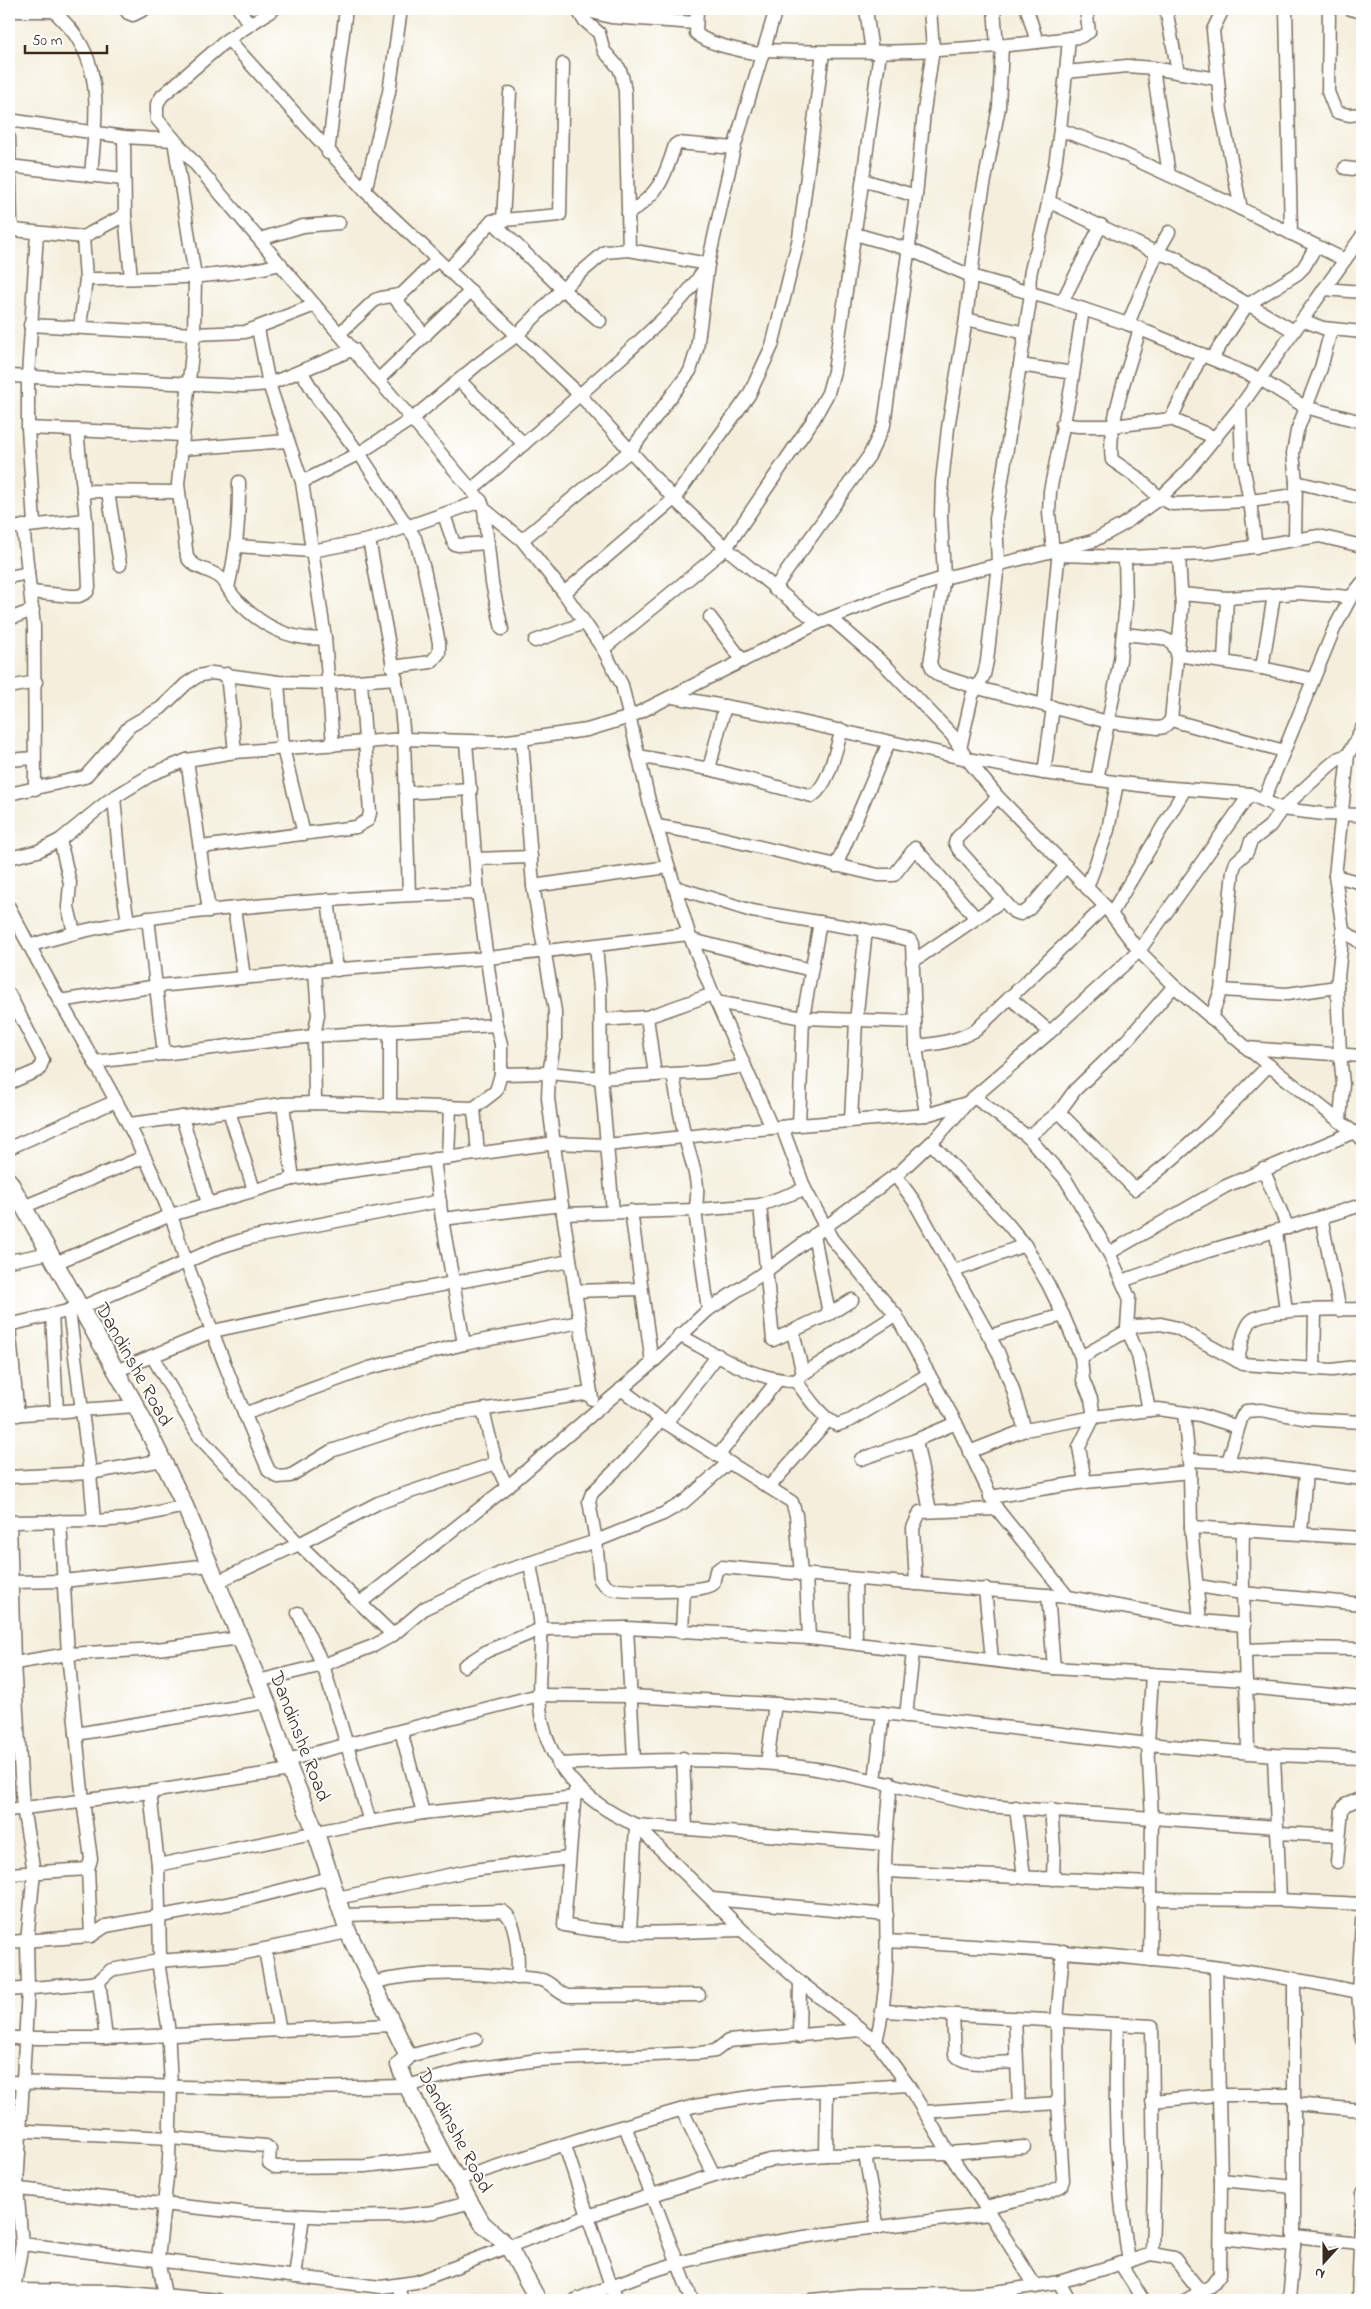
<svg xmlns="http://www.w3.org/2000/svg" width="1371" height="2309" viewBox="0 0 1371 2309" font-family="'Indie Flower',sans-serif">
	<rect width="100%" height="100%" fill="#fff"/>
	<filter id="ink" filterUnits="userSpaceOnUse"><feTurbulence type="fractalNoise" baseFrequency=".02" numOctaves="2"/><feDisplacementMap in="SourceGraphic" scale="10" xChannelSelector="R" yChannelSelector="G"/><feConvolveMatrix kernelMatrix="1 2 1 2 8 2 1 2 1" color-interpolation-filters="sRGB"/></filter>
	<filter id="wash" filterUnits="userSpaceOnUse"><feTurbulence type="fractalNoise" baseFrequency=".0096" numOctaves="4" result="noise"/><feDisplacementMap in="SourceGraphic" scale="20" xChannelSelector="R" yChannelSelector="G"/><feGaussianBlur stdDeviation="1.12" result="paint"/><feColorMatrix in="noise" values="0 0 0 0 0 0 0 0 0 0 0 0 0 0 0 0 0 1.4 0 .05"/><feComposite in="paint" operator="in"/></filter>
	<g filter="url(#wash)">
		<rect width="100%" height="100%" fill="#f4efdc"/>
	</g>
	<g filter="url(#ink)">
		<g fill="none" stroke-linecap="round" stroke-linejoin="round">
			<defs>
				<g id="minor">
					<path d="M52,9c9,10 21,20 27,32 25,40 15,91 12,135"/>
					<polyline points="125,9 128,13 133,15 145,9"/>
					<polyline points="239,9 250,25"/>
					<polyline points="274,9 228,39 365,191 580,395 674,499 726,548 818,623"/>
					<polyline points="577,9 583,19 599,33 604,51 619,68 622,76 625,91 629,250"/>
					<polyline points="581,9 611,17 696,23"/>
					<path d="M697,9l-1,24c11,12 49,18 66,22"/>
					<polyline points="866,9 872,52"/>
					<polyline points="994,9 997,46"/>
					<polyline points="1027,9 1037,42"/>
					<polyline points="1166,9 1178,72"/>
					<polyline points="1223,9 1213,30 1221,110 1241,209"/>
					<polyline points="1286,9 1291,234"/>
					<polyline points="1329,9 1328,92 1336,112 1349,115 1362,114"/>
					<polyline points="1350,9 1362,12"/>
					<polyline points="9,11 54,11"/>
					<polyline points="228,39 162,96 157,104 157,119 481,501 484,509 522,540 564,593 603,649 622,685 650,805 689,934 713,994 772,1128"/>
					<polyline points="1002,46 999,107 979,211 966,319 948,428 942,482 941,516 944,578 930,663 933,670 938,675 978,688 1108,722 1158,728 1164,727 1171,720 1284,751"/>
					<path d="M763,50c77,3 156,3 233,-4 28,-2 56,-6 84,-9l9,-5 -3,-23"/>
					<polyline points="1153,68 1169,175"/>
					<polyline points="1066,72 1127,66 1153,68 1217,79"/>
					<path d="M9,120l115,17 50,3 21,137 -1,57 -16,150 9,73c7,13 25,12 35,22 5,5 7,13 13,19 23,26 55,44 90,40"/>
					<polyline points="1061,130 1108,147 1225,201 1345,260"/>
					<polyline points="124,137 125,215 131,278"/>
					<polyline points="9,138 11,222 14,230 83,237 125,215"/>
					<polyline points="328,153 346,9"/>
					<polyline points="9,166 123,179"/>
					<polyline points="1345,168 1362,170"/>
					<polyline points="863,180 916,196"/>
					<polyline points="365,191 389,92 401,9"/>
					<polyline points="1050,202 1157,253 1178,259 1189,270 1294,331"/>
					<path d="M628,214c31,-21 36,-34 47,-69l3,-2 56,5"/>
					<polyline points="503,220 510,93"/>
					<polyline points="492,221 562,289 600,321"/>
					<polyline points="855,234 908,249 971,276 1062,302 1128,324 1260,379 1305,407 1362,422"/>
					<path d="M83,237l3,42c66,-1 131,1 195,-15"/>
					<polyline points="260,239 303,226 339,223"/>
					<polyline points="448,270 492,221 560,215 563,64"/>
					<polyline points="1324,289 1362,292"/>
					<polyline points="394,297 425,336"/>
					<polyline points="1062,302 1101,225"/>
					<polyline points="966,319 1025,333"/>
					<polyline points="1302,320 1323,328 1362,332"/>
					<polyline points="1128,324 1157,253 1169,232"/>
					<polyline points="30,325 194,334 245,332 315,305"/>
					<polyline points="80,327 86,279"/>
					<path d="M1140,328c-9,34 -34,99 -28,132l26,18 22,20 12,6 78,-3 45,-6"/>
					<polyline points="258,329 269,384 302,482 325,638 333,745"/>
					<path d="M340,333l35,-33c9,-4 18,-3 27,-6l35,-34"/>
					<polyline points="1212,358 1247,305 1297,274 1304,267 1316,246"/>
					<polyline points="1020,365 1073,373"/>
					<polyline points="301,371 318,399 363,459 415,538 424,569 439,643 439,653 431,662 392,667"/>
					<polyline points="9,376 244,386 269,384 354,349"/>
					<polyline points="379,379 471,291"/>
					<polyline points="460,381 524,444"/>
					<polyline points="1240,407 1242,461 1250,501 1256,547"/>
					<polyline points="1171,419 1202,354"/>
					<polyline points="1062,424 1078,426 1113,426 1171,419 1216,438"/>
					<polyline points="28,428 182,435"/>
					<polyline points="181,449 287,441"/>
					<polyline points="302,482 358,454 412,419 478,364 516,336 562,289 605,252 629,250 708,264"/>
					<polyline points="1296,482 1362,498"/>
					<path d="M471,490c51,-44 101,-88 151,-133 30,-28 61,-54 83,-89"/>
					<polyline points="83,491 178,492"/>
					<polyline points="108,492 120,565"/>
					<polyline points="484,509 492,583 502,629"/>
					<polyline points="444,515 454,544 458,545 488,543"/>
					<polyline points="34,524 28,428 28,376 37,233"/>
					<polyline points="23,526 34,627 35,789"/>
					<polyline points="9,528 86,520"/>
					<polyline points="1295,539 1296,482 1293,453 1297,431 1321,368 1331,330"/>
					<polyline points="369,540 401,708 404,739 409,894"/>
					<polyline points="522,540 631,450 690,371 697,349 708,264 734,148 776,9"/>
					<polyline points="237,546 312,551 369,540 481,501"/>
					<polyline points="1053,551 1049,513 1050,491 1071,388 1083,309"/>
					<polyline points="1058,555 1125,557 1207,554 1319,536 1362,546"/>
					<polyline points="9,577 28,573"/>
					<path d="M228,588c9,-40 11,-66 11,-106"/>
					<polyline points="774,589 869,456 884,425 916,196 924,111 933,49 930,9"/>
					<polyline points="31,592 71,596 79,596 87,592 89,587 86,520 77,430"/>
					<polyline points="564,593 674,499 749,395 772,346 799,238 823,52"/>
					<polyline points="1181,594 1227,598 1298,593 1351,597"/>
					<polyline points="710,617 743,661"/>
					<polyline points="831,618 886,666 952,735 967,759 998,797 1105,906 1139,951 1174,986 1247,1048 1362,1139"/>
					<polyline points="9,619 33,610"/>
					<polyline points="1123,634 1162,638 1172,642 1178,655 1262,668 1312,679"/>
					<polyline points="535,641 584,623"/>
					<polyline points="603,649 726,548 813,420 828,393 834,371 865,164 880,52"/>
					<polyline points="1224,662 1227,598"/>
					<polyline points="1262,668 1274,595"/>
					<polyline points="227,674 235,752"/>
					<polyline points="278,682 283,748 304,834"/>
					<polyline points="9,687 36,682"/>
					<polyline points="673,697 757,712 967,759 1044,773 1146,786 1250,794 1282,809 1324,814 1362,815"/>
					<polyline points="1044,705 1059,549"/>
					<polyline points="1171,720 1182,608 1179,556"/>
					<polyline points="522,740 533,886 555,1011 555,1039 549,1073 548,1098 563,1214 592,1399"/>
					<polyline points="466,742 478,893 496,1025 501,1044 501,1074 549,1073 601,1078 707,1072 745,1066"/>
					<path d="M960,749l12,-53 12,-21 3,-14 11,-97 -2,-45 35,-225c-5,-16 4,-37 8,-52 18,-67 24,-135 30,-204"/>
					<path d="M638,756l71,13 103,27c18,-12 23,-46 30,-66"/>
					<polyline points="9,760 34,758"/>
					<polyline points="187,760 209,911"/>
					<polyline points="709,769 725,706"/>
					<polyline points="1044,773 1053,707"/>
					<polyline points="1097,780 1120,660 1126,604 1125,557"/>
					<polyline points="406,793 471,789"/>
					<polyline points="9,794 85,777 130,726 161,708 186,684 198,676 212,673 278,682 328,683 396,678"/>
					<polyline points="114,797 122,885 128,921"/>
					<polyline points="998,797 957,838 955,843 959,850 1014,912 1021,914 1029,909 1066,866"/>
					<polyline points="1264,800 1334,629 1351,597 1362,583"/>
					<polyline points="657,826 709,835 878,875 894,875 915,848 976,918"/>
					<polyline points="60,840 70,883 68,907 74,932"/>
					<polyline points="201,847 356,827 368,820 370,813 361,681"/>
					<polyline points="9,858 38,851 60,840 108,801 154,773 187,760 235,752 404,739 500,742 587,730 630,717 818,623 892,594 944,578 1093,541 1124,524 1160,498 1186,473 1240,407 1362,236"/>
					<polyline points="476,859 531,857"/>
					<polyline points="836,866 889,742"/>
					<polyline points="1335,876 1362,883"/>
					<polyline points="533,886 668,867"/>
					<polyline points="675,887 752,911 866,930 910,940 912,944 916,1046 926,1115"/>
					<polyline points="1087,888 1108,830 1117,783"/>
					<polyline points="328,900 337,970"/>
					<path d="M9,907c52,103 118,200 161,307 7,16 11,34 17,50 26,70 52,140 82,207l9,6 12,-1 41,-25 103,-34 157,-24"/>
					<polyline points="234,908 244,977"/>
					<polyline points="1111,914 1185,789"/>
					<polyline points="148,918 164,1054"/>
					<polyline points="1343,930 1362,944"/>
					<polyline points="692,940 811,970"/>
					<path d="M29,946c77,-25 157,-34 238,-41 70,-6 140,-11 211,-12"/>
					<polyline points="596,946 600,989 601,1078 613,1212"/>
					<polyline points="912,962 1003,900"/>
					<polyline points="315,971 318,1015 314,1036 315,1103"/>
					<polyline points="1221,990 1287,994 1337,987"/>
					<polyline points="9,994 43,1060 39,1070 9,1083"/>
					<polyline points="1009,997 1050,1032"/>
					<polyline points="59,1001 158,986 315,971 488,958 689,934"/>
					<polyline points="716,1002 803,1018 915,1022"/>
					<polyline points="647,1017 655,1075"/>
					<polyline points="1211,1018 1221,990 1233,871 1236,862 1247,852 1251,841 1270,826 1282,809 1329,766 1339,758 1348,755"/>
					<polyline points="601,1020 647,1017 713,994"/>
					<path d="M916,1046c23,-2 40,-5 60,-16l129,-124"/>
					<polyline points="1247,1048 1362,1056"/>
					<polyline points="94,1062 314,1036 496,1025"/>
					<path d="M673,1075c4,20 7,41 12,62 6,26 17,46 10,73l13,100"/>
					<polyline points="974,1097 1028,1137 1066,1180 1109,1253 1129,1297 1127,1328 1138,1355 1149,1410"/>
					<polyline points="283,1104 293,1179"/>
					<polyline points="390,1106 390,1031"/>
					<polyline points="474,1108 478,1154"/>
					<polyline points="229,1111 254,1190"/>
					<path d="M1059,1112l76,77c49,-36 92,-80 134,-124"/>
					<polyline points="182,1117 208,1203"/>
					<polyline points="851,1120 856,1021 866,930"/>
					<polyline points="1340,1120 1343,1084 1340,1054 1337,987 1343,930 1335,876 1348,755 1362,728"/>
					<polyline points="129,1124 283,1104 315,1103 474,1108 496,1091 501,1074"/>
					<polyline points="799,1125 803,1018 820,922"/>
					<polyline points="782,1127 805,1189 832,1239 896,1315 956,1423 997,1509 1068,1597"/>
					<polyline points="1028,1137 1059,1112 1075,1090 1128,1039 1174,986"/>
					<polyline points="931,1143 1007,1223 1025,1245 1048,1284 1063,1315 1081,1357 1083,1380 1091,1399 1094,1417 1079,1447 1085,1482"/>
					<polyline points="9,1148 116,1101"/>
					<polyline points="448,1158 450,1107"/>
					<polyline points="434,1159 442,1219 464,1344"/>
					<polyline points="1263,1169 1288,1228"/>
					<polyline points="895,1175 914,1201 998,1352 1012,1387 1025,1430"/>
					<polyline points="760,1205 773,1340 829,1314 852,1300"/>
					<polyline points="23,1207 144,1157"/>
					<polyline points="631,1211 652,1363"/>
					<polyline points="563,1214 695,1210 760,1205 805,1189"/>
					<polyline points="1321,1217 1340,1310"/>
					<polyline points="442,1219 562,1205"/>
					<polyline points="1276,1231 1286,1311"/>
					<polyline points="814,1235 829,1314"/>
					<polyline points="1109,1253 1226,1186 1354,1132"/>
					<polyline points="9,1261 50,1253"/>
					<polyline points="55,1263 171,1215 293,1179 555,1143 607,1145 799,1125 926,1115 967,1103"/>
					<polyline points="954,1271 1025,1245"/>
					<polyline points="1122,1281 1205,1252 1362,1205"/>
					<polyline points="575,1291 641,1289"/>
					<polyline points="69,1310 90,1473 94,1521"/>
					<polyline points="52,1314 57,1412"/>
					<polyline points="9,1325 80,1308 220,1247 249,1238 440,1201"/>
					<polyline points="9,1327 18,1415"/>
					<polyline points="793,1332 803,1374"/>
					<path d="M679,1335c38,20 73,45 117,46l7,-7 93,-59"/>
					<polyline points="989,1336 1063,1315"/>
					<polyline points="152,1356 200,1438 299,1544 393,1635"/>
					<polyline points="1081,1357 1136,1326 1161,1324 1177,1328 1243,1364 1332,1370 1362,1366"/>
					<path d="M1237,1361c4,-12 6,-31 14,-40 13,-14 89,-11 111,-12"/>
					<polyline points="1314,1368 1315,1311"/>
					<polyline points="116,1371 213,1331 330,1306 570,1261"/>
					<path d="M796,1381c12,16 23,34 41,44l14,-5 78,-46"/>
					<polyline points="621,1389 666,1423 792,1502 796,1515 801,1575"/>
					<polyline points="483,1410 496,1463 507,1487"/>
					<polyline points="1184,1413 1190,1472 1191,1527 1200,1621"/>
					<polyline points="244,1414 369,1368 464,1344 580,1322"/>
					<polyline points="9,1415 136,1406"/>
					<path d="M662,1419l-38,43 -32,31 -3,8 7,40 4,39c4,4 7,8 12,9 14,3 93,4 101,-5l3,-13 5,-4 347,30 132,24 45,4"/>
					<polyline points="666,1423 718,1355"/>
					<polyline points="969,1452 1025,1430 1094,1417 1158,1409 1200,1415 1238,1427"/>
					<polyline points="718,1456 777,1381"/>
					<polyline points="861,1459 916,1440"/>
					<polyline points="1189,1460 1228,1462 1362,1479"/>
					<polyline points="1228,1462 1242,1416 1246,1411 1261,1410 1308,1419 1362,1422"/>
					<polyline points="9,1477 90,1473 163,1460"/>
					<polyline points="769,1487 828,1420"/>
					<polyline points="990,1497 1085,1482 1190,1472"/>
					<polyline points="930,1511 916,1440 956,1423"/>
					<polyline points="60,1521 68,1654 83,1801 91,1859 88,1869 91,1936"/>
					<polyline points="9,1522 94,1521 126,1519 185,1506"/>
					<polyline points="10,1522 14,1663 23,1808 34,1872 27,1941 28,1989 17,2188 22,2244 12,2300"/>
					<polyline points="1191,1527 1362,1538"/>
					<path d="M1243,1530c-2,74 4,148 5,223"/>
					<polyline points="1301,1533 1306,1472"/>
					<path d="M530,1563c3,22 10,45 11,68 1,25 -4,51 -1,76 6,58 45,96 96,118l249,19"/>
					<polyline points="806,1575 809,1638"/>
					<polyline points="855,1579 856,1642"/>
					<polyline points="13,1582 63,1581 210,1565"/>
					<polyline points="217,1582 299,1544 378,1503 496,1463"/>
					<polyline points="916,1584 913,1528 920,1512 997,1509"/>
					<polyline points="1198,1586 1242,1593 1362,1604"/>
					<polyline points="985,1589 992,1660"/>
					<polyline points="1048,1595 1054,1668"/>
					<polyline points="360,1603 507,1487 652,1363 708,1310 766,1271 901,1171 938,1136 967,1103 1050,1032 1139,951 1250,794"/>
					<polyline points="298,1613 323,1665 370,1822"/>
					<polyline points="627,1628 634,1760"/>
					<polyline points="682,1632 684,1591"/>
					<polyline points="1246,1650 1293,1648 1362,1649"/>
					<polyline points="9,1664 68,1654 157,1649 240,1638"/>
					<polyline points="464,1666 487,1651 541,1629 627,1628 809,1638 1054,1668 1246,1680"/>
					<polyline points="258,1681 323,1665 373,1646 393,1635 425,1608 505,1571 596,1541 663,1514 684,1502 728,1463"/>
					<polyline points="1247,1687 1362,1698"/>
					<polyline points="906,1716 913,1652"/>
					<polyline points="401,1731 423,1813"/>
					<polyline points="76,1734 267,1702"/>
					<polyline points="1274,1755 1280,1900"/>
					<polyline points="683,1758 686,1829"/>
					<polyline points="287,1760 539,1695 630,1696 775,1704 883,1713 1148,1744 1274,1755 1362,1758"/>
					<polyline points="767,1763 775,1704"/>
					<path d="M558,1764c87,-4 172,-8 258,5 58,9 114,27 171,37l290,21"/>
					<polyline points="875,1780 883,1713"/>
					<path d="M575,1791l-11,134c58,13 119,6 178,5"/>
					<polyline points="150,1792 158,1865 160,1957 158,1961 168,2026 171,2087 169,2159 158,2259 166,2300"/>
					<polyline points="1016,1807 1024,1878"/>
					<polyline points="1051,1809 1054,1848 1053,1879"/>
					<polyline points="9,1810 150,1792 290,1770"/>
					<polyline points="636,1825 742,1930 800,1982 876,2041 908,2085 949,2153 990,2214 1036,2287"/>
					<polyline points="1277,1833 1339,1836"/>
					<polyline points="1337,1862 1342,1810 1345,1805 1362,1798"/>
					<polyline points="158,1865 351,1825 423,1813 575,1797"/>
					<polyline points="885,1871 1150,1883"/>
					<polyline points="9,1874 88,1869"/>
					<polyline points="337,1898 473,1870 569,1858"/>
					<polyline points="712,1899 887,1915"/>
					<polyline points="1150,1899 1280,1900 1362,1904"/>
					<path d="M343,1915l159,-4c16,7 17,51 15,67"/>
					<polyline points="1362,1921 1358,1992 1362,2040"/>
					<polyline points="630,1932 636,1825"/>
					<path d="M888,1941c158,9 316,17 470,51"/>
					<polyline points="9,1942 91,1936 106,1926 232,1903 330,1878"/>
					<polyline points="265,1950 280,2031"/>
					<polyline points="1150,1960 1152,1818 1148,1744 1152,1674"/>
					<polyline points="99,1981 106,2038"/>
					<path d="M372,1983c45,-12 93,-11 139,-6 10,1 21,1 31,3 10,3 15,13 26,16l131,-1"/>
					<polyline points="9,1990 90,1983 99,1981 111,1970 158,1961 235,1955 348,1932"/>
					<polyline points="884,2011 1152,2026 1154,2184 1152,2254"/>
					<path d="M953,2015l2,39c9,14 45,8 61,8"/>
					<polyline points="1015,2018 1019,2106"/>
					<path d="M1117,2024c-3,78 -1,160 12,237"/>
					<polyline points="799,2037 800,1982"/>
					<polyline points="9,2038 106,2038 391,2025"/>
					<path d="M876,2041c15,-58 10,-110 9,-170 0,-29 3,-58 6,-88"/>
					<polyline points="408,2056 476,2039"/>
					<polyline points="9,2082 254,2089 407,2086 466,2070 538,2060 700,2053 715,2051 728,2041 861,2030"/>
					<polyline points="1152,2101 1218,2095 1294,2095"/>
					<polyline points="1294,2104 1362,2110"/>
					<polyline points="682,2110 714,2175"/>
					<polyline points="924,2112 1058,2103"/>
					<polyline points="625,2126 692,2300"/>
					<polyline points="9,2130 170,2138 266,2146 270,2149 269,2163 275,2167 365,2166 444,2157"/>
					<polyline points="565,2146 611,2286 618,2300"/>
					<polyline points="826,2155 827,2090"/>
					<polyline points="865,2155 878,2228"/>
					<polyline points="458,2179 596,2134 694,2106 770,2094 908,2085"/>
					<polyline points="1221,2180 1294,2187"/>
					<polyline points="9,2188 248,2213 331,2217 398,2216 434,2212 471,2202"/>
					<polyline points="985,2207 1046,2193 1061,2186 1063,2180 1058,2103 1057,2021 1063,1951"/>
					<polyline points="1294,2236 1360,2243"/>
					<polyline points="1221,2238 1294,2246"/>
					<polyline points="22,2244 381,2287 416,2282 588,2216 714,2175 770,2160 826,2155 949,2153 1024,2147"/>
					<polyline points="1120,2263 1143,2300"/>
					<polyline points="295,2277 303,2216"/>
					<polyline points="1059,2282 1069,2300"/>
					<polyline points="399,2286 401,2300"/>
					<polyline points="9,2290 118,2291 218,2300"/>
					<path d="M575,2300c39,-15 78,-31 119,-41 97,-25 197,-33 296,-45"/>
					<polyline points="812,2300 858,2295 974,2294 996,2292 1059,2282 1152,2254 1174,2258 1201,2292 1203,2300"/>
					<polyline points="1186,2300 1211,2286 1220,2274 1221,2180 1216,1968"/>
					<polyline points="1289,2300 1294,2246 1294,1978"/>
					<polyline points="1358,2300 1362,2193"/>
				</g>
				<polyline id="tertiary" points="9,1181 136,1406 185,1506 267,1702 290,1770 316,1833 348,1932 408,2056 399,2065 407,2086 444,2157 482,2223 508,2246 538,2300"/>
			</defs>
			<use href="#minor" stroke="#7c6f60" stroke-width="15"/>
			<use href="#tertiary" stroke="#7c6f60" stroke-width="19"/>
			<use href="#minor" stroke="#fff" stroke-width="12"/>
			<use href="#tertiary" stroke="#fff" stroke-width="16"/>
		</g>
	</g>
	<g text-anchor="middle" stroke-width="4" stroke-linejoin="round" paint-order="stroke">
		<g font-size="20" fill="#3b2a1e" stroke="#fff">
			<text transform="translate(135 1364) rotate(61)" y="7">Dandinshe Road</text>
			<text transform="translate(301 1736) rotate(69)" y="7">Dandinshe Road</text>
			<text transform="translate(456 2130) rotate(62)" y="7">Dandinshe Road</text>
		</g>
	</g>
	<rect width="1371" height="2309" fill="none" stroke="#fff" stroke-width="30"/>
	<g transform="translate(1324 2262) rotate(201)" stroke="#ffffff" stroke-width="4" paint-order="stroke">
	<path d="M0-4L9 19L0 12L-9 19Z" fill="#3b2a1e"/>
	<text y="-8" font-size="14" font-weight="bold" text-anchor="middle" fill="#3b2a1e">N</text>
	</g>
	<path d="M25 45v8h82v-8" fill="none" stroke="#3b2a1e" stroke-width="2.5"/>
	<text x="32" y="45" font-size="15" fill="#3b2a1e" stroke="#ffffff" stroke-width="4" paint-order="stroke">50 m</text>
</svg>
